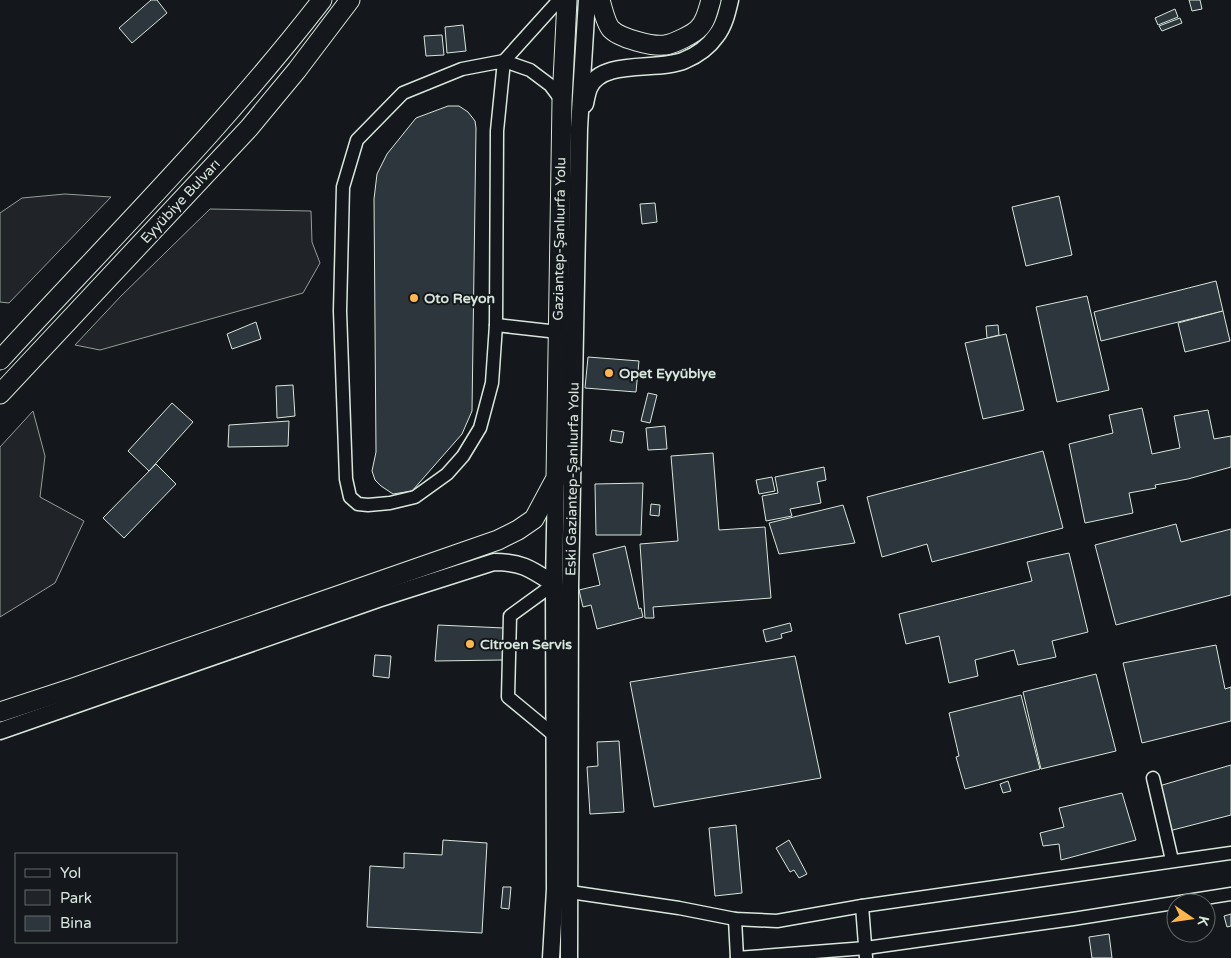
<svg xmlns="http://www.w3.org/2000/svg" width="1231" height="958" viewBox="0 0 1231 958" font-family="'Varela Round',sans-serif">
	<rect width="100%" height="100%" fill="#14181c"/>
	<g fill="#202428" stroke="#939e99">
		<polygon points="65,194 111,197 9,303 0,302 0,213 22,198"/>
		<polygon points="210,209 311,211 312,242 320,263 303,293 100,350 75,345 121,296"/>
		<polygon points="33,411 45,456 40,497 84,521 55,583 0,617 0,447"/>
	</g>
	<g fill="#2c363c" stroke="#d8e6dc">
		<polygon points="151,0 157,0 167,13 132,43 119,28"/>
		<polygon points="1189,0 1200,0 1202,9 1192,11"/>
		<polygon points="1175,9 1178,17 1158,25 1155,18"/>
		<polygon points="1180,18 1182,23 1162,31 1159,26"/>
		<polygon points="463,25 466,51 447,53 445,27"/>
		<polygon points="442,35 444,55 426,56 424,36"/>
		<polygon points="448,106 459,106 468,112 475,121 476,128 472,411 462,434 412,491 393,494 381,486 375,480 372,471 376,452 374,199 377,174 387,154 416,118"/>
		<polygon points="1059,196 1072,255 1026,266 1012,207"/>
		<polygon points="655,203 657,222 642,224 640,204"/>
		<polygon points="1216,281 1223,311 1101,341 1094,312"/>
		<polygon points="1087,296 1109,390 1057,402 1036,307"/>
		<polygon points="1223,311 1230,341 1185,352 1178,323"/>
		<polygon points="256,322 261,339 232,349 227,334"/>
		<polygon points="998,325 999,335 987,338 986,326"/>
		<polygon points="1006,334 1024,410 983,419 965,343"/>
		<polygon points="588,357 639,361 636,392 585,388"/>
		<polygon points="293,385 295,416 277,418 276,386"/>
		<polygon points="648,393 657,395 650,423 641,421"/>
		<polygon points="172,403 193,422 149,471 128,451"/>
		<polygon points="1142,408 1152,454 1180,448 1174,416 1208,410 1214,439 1231,436 1231,467 1188,479 1155,485 1156,488 1129,493 1133,513 1085,523 1069,444 1113,433 1109,415"/>
		<polygon points="289,421 288,446 228,447 229,425"/>
		<polygon points="665,426 667,449 648,450 646,428"/>
		<polygon points="612,430 624,432 622,443 610,441"/>
		<polygon points="1043,451 1063,528 932,562 927,544 882,557 867,497"/>
		<polygon points="713,453 719,530 765,527 771,598 653,607 654,618 645,618 640,544 678,541 671,456"/>
		<polygon points="156,464 176,484 124,538 103,518"/>
		<polygon points="824,467 826,480 817,482 821,503 790,509 792,516 766,521 762,496 778,493 775,477"/>
		<polygon points="772,477 775,491 759,494 756,480"/>
		<polygon points="643,483 641,535 596,535 595,484"/>
		<polygon points="651,504 660,505 659,516 650,515"/>
		<polygon points="843,505 855,543 779,554 769,523"/>
		<polygon points="1176,524 1181,542 1231,529 1231,595 1116,625 1095,545"/>
		<polygon points="625,546 639,609 641,608 643,617 597,629 591,605 583,607 579,590 600,585 593,554"/>
		<polygon points="1069,553 1088,632 1052,641 1056,657 1018,665 1014,650 975,660 978,676 949,683 939,636 906,644 899,614 1032,581 1027,562"/>
		<polygon points="790,623 792,631 781,634 782,638 766,642 763,630"/>
		<polygon points="438,625 504,628 503,660 435,661"/>
		<polygon points="1216,645 1225,689 1231,687 1231,721 1142,743 1123,663"/>
		<polygon points="375,655 391,656 389,678 373,676"/>
		<polygon points="795,656 821,778 654,807 630,682"/>
		<polygon points="1096,674 1116,751 1041,769 1023,692"/>
		<polygon points="1021,695 1040,769 965,789 956,757 959,756 949,713"/>
		<polygon points="619,741 624,812 590,814 587,767 598,766 597,742"/>
		<polygon points="1231,765 1231,815 1169,831 1159,786"/>
		<polygon points="1008,781 1011,791 1003,793 1000,784"/>
		<polygon points="1122,793 1136,840 1061,860 1059,844 1043,846 1040,833 1064,827 1059,808"/>
		<polygon points="736,825 742,893 715,896 709,828"/>
		<polygon points="443,840 487,843 482,933 367,927 370,866 404,868 404,853 442,855"/>
		<polygon points="789,840 807,874 799,878 794,870 790,872 776,848"/>
		<polygon points="503,887 511,887 509,909 501,908"/>
		<polygon points="1231,914 1231,926 1227,927 1224,916"/>
		<polygon points="1109,934 1112,958 1092,958 1089,937"/>
	</g>
	<g fill="none" stroke-linecap="round" stroke-linejoin="round">
		<defs>
			<g id="minor">
				<polyline points="559,0 504,61 530,70 550,85 562,101"/>
				<polygon points="504,61 497,131 496,325 492,383 480,428 463,456 447,474 415,497 390,503 368,505 358,504 350,497 346,479 340,311 343,187 357,140 403,93 462,69"/>
				<polyline points="496,325 558,332"/>
				<polyline points="554,584 510,616 508,697 554,735"/>
				<polyline points="1153,778 1172,860"/>
				<polyline points="570,892 679,908 735,919 777,921 862,906 1231,853"/>
				<polyline points="862,906 866,958"/>
				<polyline points="735,919 737,958"/>
				<polyline points="737,958 866,948 1073,919 1231,894"/>
			</g>
			<g id="major">
				<path d="M585,104c1,-5 2,-11 4,-16 13,-30 70,-16 96,-28 12,-5 24,-14 31,-24 8,-10 11,-23 14,-36"/>
				<path d="M0,731l378,-132 116,-37c28,0 37,7 60,22"/>
				<polyline points="551,958 555,889 554,584 556,478"/>
				<polyline points="569,958 570,587 575,333 579,128 587,0"/>
			</g>
			<g id="highway">
				<path d="M600,0c2,7 6,24 11,29 8,9 42,18 54,16 8,-1 29,-11 34,-17 7,-7 9,-18 12,-28"/>
				<path d="M0,360c109,-119 223,-232 322,-360"/>
				<polyline points="0,394 249,128 297,70 350,0"/>
				<polyline points="0,712 73,688 498,540 518,530 534,519 556,478 562,101 567,0"/>
			</g>
		</defs>
		<use href="#minor" stroke="#d8e6dc" stroke-width="15"/>
		<use href="#major" stroke="#d8e6dc" stroke-width="19"/>
		<use href="#highway" stroke="#d8e6dc" stroke-width="21"/>
		<use href="#minor" stroke="#14181c" stroke-width="12"/>
		<use href="#major" stroke="#14181c" stroke-width="16"/>
		<use href="#highway" stroke="#14181c" stroke-width="19"/>
	</g>
	<g fill="#ffb74d" stroke="#14181c" stroke-width="2">
		<circle cx="414" cy="298" r="5"/>
		<circle cx="609" cy="373" r="5"/>
		<circle cx="470" cy="644" r="5"/>
	</g>
	<g text-anchor="middle" stroke-width="4" stroke-linejoin="round" paint-order="stroke">
		<g font-size="14" fill="#d8e6dc" stroke="#14181c">
			<text transform="translate(180 201) rotate(-47)" y="5">Eyyübiye Bulvarı</text>
			<text transform="translate(559 239) rotate(-89)" y="5">Gaziantep-Şanlıurfa Yolu</text>
			<text transform="translate(572 479) rotate(-89)" y="5">Eski Gaziantep-Şanlıurfa Yolu</text>
		</g>
		<g font-size="14" font-weight="bold" fill="#d8e6dc" stroke="#14181c" text-anchor="start">
			<text x="424" y="303">Oto Reyon</text>
			<text x="619" y="378">Opet Eyyübiye</text>
			<text x="480" y="649">Citroen Servis</text>
		</g>
	</g>
	<rect x="15" y="853" width="162" height="90" fill="#14181c" stroke="#626a69"/>
	<rect x="25" y="869" width="25" height="8" fill="#14181c" stroke="#626a69"/>
	<text x="60" y="878" font-size="15" fill="#d8e6dc">Yol</text>
	<rect x="25" y="890" width="25" height="15" fill="#202428" stroke="#626a69"/>
	<text x="60" y="903" font-size="15" fill="#d8e6dc">Park</text>
	<rect x="25" y="916" width="25" height="15" fill="#2c363c" stroke="#626a69"/>
	<text x="60" y="928" font-size="15" fill="#d8e6dc">Bina</text>
	<g transform="translate(1191 918) rotate(103)"><circle r="24" fill="#14181c" stroke="#626a69"/>
	<path d="M0-4L9 19L0 12L-9 19Z" fill="#ffb74d"/>
	<text y="-8" font-size="14" font-weight="bold" text-anchor="middle" fill="#d8e6dc">K</text>
	</g>
</svg>
